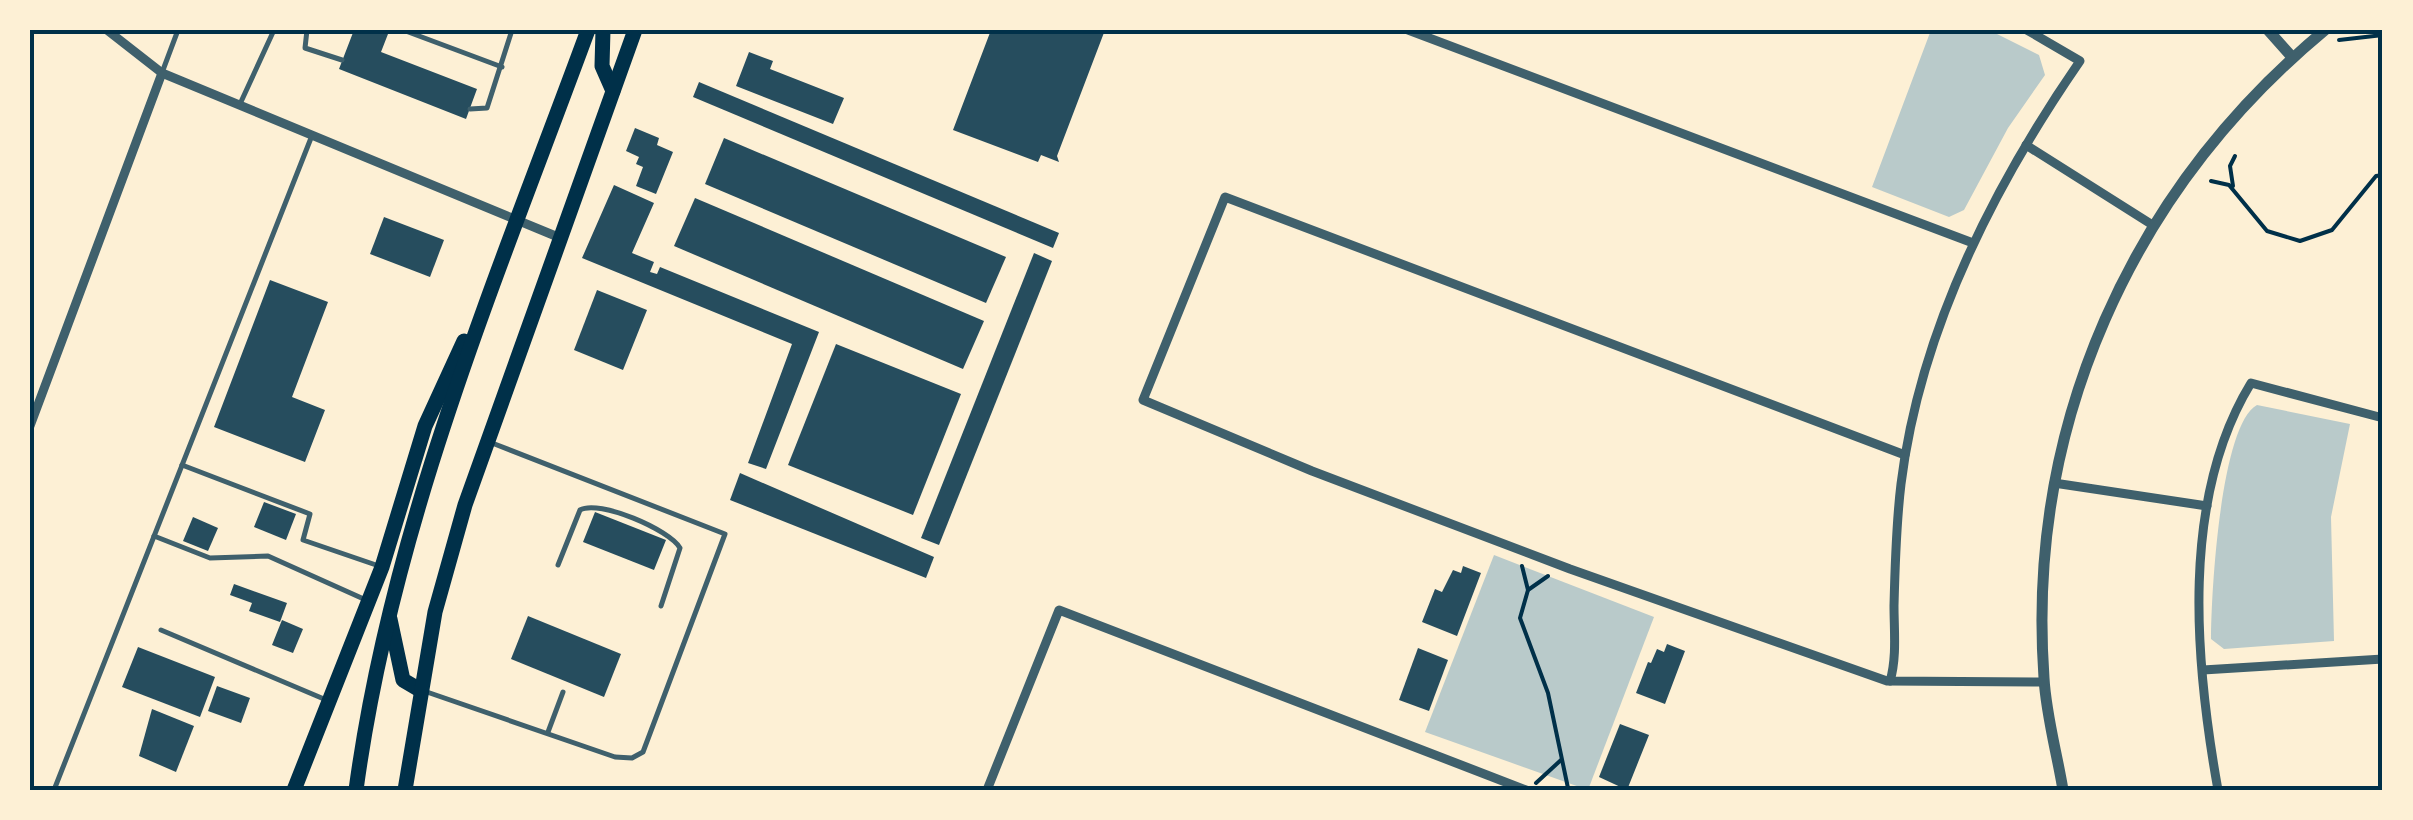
<svg xmlns="http://www.w3.org/2000/svg" width="2413" height="820" viewBox="0 0 2413 820" font-family="'Zilla Slab',serif">
	<rect width="100%" height="100%" fill="#fdf0d5"/>
	<g fill="#b9caca">
		<polygon points="1931,30 1989,30 2039,55 2045,75 2008,128 1964,210 1949,217 1872,187"/>
		<path d="M2257,405l93,19 -19,93 3,124 -110,8 -13,-10c0,-42 9,-214 46,-234z"/>
		<polygon points="1494,555 1654,617 1588,790 1425,732"/>
	</g>
	<g fill="#264d5e">
		<polygon points="354,30 388,34 381,52 477,89 466,119 339,69"/>
		<polygon points="991,30 1105,30 1057,156 1059,162 1041,155 1038,162 953,130"/>
		<polygon points="749,52 773,61 770,69 844,98 833,124 736,86"/>
		<polygon points="699,82 1059,233 1053,248 693,97"/>
		<polygon points="635,128 659,138 657,145 673,152 656,194 636,186 643,167 636,164 639,157 626,151"/>
		<polygon points="724,138 1006,257 986,303 705,184"/>
		<polygon points="614,185 654,203 632,253 654,262 650,272 657,274 660,267 819,332 766,469 748,463 792,344 582,258"/>
		<polygon points="695,198 984,321 963,369 674,246"/>
		<polygon points="384,217 444,240 430,277 370,254"/>
		<polygon points="1034,253 1052,261 939,545 921,538"/>
		<polygon points="270,280 328,302 292,397 325,410 305,462 214,427"/>
		<polygon points="597,290 647,310 623,370 574,350"/>
		<polygon points="836,344 961,394 913,515 788,465"/>
		<polygon points="740,473 934,557 926,578 730,500"/>
		<polygon points="264,502 296,514 286,540 254,527"/>
		<polygon points="595,512 666,540 654,570 583,542"/>
		<polygon points="193,517 218,528 208,551 183,541"/>
		<polygon points="1463,566 1481,573 1457,636 1422,622 1435,589 1442,592 1453,570 1461,573"/>
		<polygon points="234,584 287,603 280,622 249,611 252,603 230,595"/>
		<polygon points="528,616 621,654 604,697 511,659"/>
		<polygon points="282,620 303,629 293,653 272,645"/>
		<polygon points="1667,644 1685,651 1665,704 1636,693 1648,662 1651,663 1657,649 1664,652"/>
		<polygon points="138,647 215,677 200,717 122,687"/>
		<polygon points="1418,648 1448,660 1429,711 1399,700"/>
		<polygon points="217,686 250,698 241,723 208,711"/>
		<polygon points="152,709 194,726 176,772 139,756"/>
		<polygon points="1620,724 1649,735 1627,790 1599,777"/>
	</g>
	<g fill="none" stroke-linecap="round" stroke-linejoin="round">
		<g stroke="#003049" stroke-width="4">
			<polyline points="2339,40 2383,35"/>
			<polyline points="2211,181 2229,185 2267,231 2300,241 2332,230 2376,176 2383,175"/>
			<polyline points="2233,186 2230,166 2235,156"/>
			<polyline points="1522,566 1528,590"/>
			<polyline points="1548,576 1528,590 1520,618 1548,693 1568,788"/>
			<polyline points="1536,783 1561,760"/>
		</g>
		<g stroke="#3f606c" stroke-width="5">
			<polyline points="307,30 305,48 342,60"/>
			<polyline points="403,30 502,67"/>
			<polyline points="163,70 178,30"/>
			<polyline points="240,104 274,30"/>
			<polyline points="470,109 487,108 512,30"/>
			<polyline points="182,465 310,514 303,540 379,566"/>
			<polyline points="154,536 210,558 268,556 366,600"/>
			<path d="M558,565l22,-55c19,-11 90,20 100,38l-19,58"/>
			<polyline points="161,630 324,699"/>
			<polyline points="424,691 615,757 632,758 643,752 725,534 492,443"/>
			<polyline points="548,732 563,692"/>
			<polyline points="54,790 311,138"/>
		</g>
		<g stroke="#3f606c" stroke-width="9">
			<polyline points="107,30 162,73 558,237"/>
			<polyline points="1408,30 1973,243"/>
			<polyline points="2026,145 2151,224"/>
			<polyline points="30,426 162,73"/>
			<polyline points="1905,455 1225,197 1143,400 1312,471 1570,569 1887,681 2044,682"/>
			<polyline points="2054,483 2207,506"/>
			<polyline points="2203,670 2383,659"/>
			<path d="M1890,681c7,-23 4,-51 4,-75 1,-41 2,-81 7,-122 19,-154 92,-297 179,-423l-53,-31"/>
			<polyline points="987,790 1059,610 1526,790"/>
			<path d="M2218,790c-23,-128 -38,-291 33,-407l132,35"/>
		</g>
		<g stroke="#3f606c" stroke-width="11">
			<polyline points="2268,30 2292,57"/>
			<path d="M2063,790c-6,-37 -17,-75 -19,-112 -18,-253 87,-487 281,-648"/>
		</g>
		<g stroke="#003049" stroke-width="15">
			<polyline points="603,30 602,66 613,91"/>
			<polyline points="390,619 403,680 420,690"/>
			<polyline points="294,790 382,567 425,426 464,341"/>
			<path d="M356,790c36,-267 140,-510 232,-760"/>
			<polyline points="405,790 435,612 465,505 635,30"/>
		</g>
	</g>
	<rect width="2413" height="820" fill="none" stroke="#fdf0d5" stroke-width="65"/>
	<rect x="32" y="32" width="2348" height="756" fill="none" stroke="#003049" stroke-width="4"/>
</svg>
